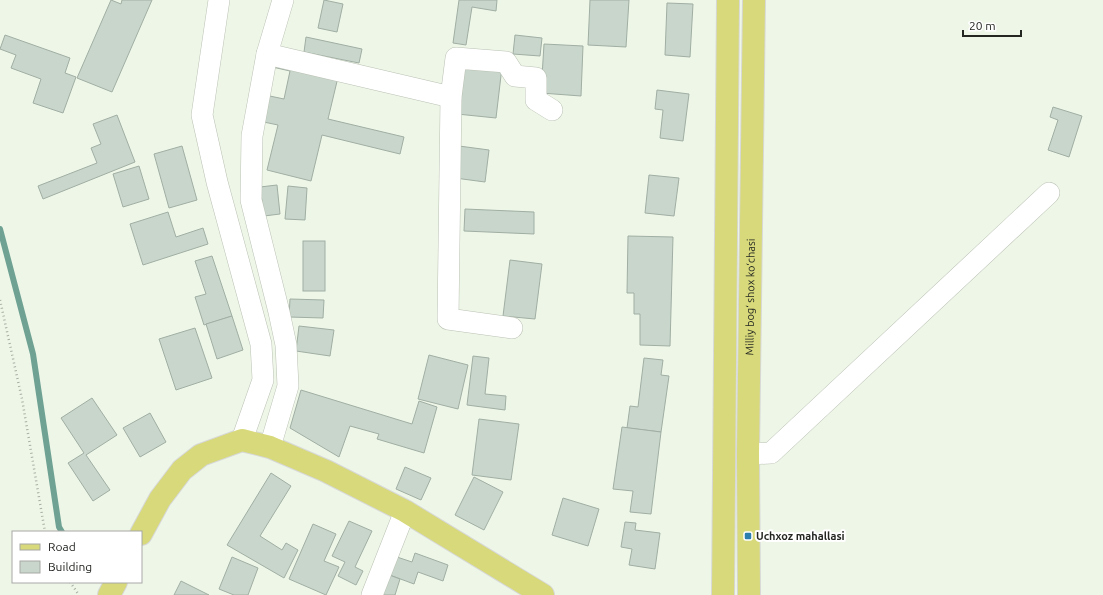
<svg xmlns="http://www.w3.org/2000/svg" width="1103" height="595" viewBox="0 0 1103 595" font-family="Ubuntu,sans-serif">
	<rect width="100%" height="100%" fill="#eef6e8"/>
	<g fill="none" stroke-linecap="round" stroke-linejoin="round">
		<polyline stroke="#6fa293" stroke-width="6" points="0,229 33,354 59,527 62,532"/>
	</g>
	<g fill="#c8d6cb" stroke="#a0aea3">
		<polygon points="111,0 121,4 122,0 152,0 112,92 77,78"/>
		<polygon points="324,0 343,4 337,32 318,28"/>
		<polygon points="459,0 497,0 496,11 472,7 466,45 453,43"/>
		<polygon points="590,0 629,0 626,47 588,45"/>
		<polygon points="667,3 693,4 690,57 665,55"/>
		<polygon points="5,35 70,58 65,73 76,77 63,113 33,103 41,79 11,68 16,55 0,49"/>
		<polygon points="515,35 542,38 540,56 513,54"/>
		<polygon points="306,37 362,49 359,63 304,52"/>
		<polygon points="544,44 583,46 581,96 541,93"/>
		<polygon points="463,63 502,67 496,118 457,114"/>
		<polygon points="268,66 339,73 328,119 404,137 400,154 322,135 311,181 267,170 278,125 259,121 265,95 284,99 290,71"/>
		<polygon points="657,90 689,94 683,141 660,138 663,110 655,109"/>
		<polygon points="1053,107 1082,116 1069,157 1048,150 1058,120 1050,117"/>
		<polygon points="117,115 135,162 43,199 38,186 97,163 91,148 101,144 93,124"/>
		<polygon points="182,146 197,200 169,208 154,154"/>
		<polygon points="459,146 489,150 485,182 455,178"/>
		<polygon points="139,166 149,199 123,207 113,174"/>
		<polygon points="649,175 679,178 674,216 645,213"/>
		<polygon points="277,185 280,214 264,216 260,187"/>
		<polygon points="288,186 307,188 305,220 285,219"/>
		<polygon points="465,209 534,212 534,234 464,231"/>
		<polygon points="168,212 176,237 203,228 208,244 143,265 130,224"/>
		<polygon points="628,236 673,237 670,346 640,345 640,314 634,314 634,293 627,293"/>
		<rect x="303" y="241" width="22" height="50"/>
		<polygon points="212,256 232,316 204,325 195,297 206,294 195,261"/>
		<polygon points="510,260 542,264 535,319 503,316"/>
		<polygon points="290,299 324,300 323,318 289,317"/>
		<polygon points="232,316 243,350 217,359 206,324"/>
		<polygon points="299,326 334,330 330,356 296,351"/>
		<polygon points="195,328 212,378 176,390 159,339"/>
		<polygon points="429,355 468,365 458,409 418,399"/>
		<polygon points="473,356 489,358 485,394 506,396 505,410 467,405"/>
		<polygon points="644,358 663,360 661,375 669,376 661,432 627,428 630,406 638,407"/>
		<polygon points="301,390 412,424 419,401 437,407 424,453 377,439 379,434 350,426 339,457 290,428"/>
		<polygon points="92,398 117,435 86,455 110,490 93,501 68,463 84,453 61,418"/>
		<polygon points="150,413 166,442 140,457 123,428"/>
		<polygon points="479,419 519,424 511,480 472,475"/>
		<polygon points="622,427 661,432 651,514 630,512 633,491 613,489"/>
		<polygon points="405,467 431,478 421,500 396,489"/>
		<polygon points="271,473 291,486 260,536 282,550 286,543 298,550 284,578 227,545"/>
		<polygon points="474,477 503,492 484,530 455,515"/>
		<polygon points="563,498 599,509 588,546 552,535"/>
		<polygon points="349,521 372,531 355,567 363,571 356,585 338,576 345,562 332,556"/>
		<polygon points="625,522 636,523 635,530 660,533 655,569 629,565 632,549 621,547"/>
		<polygon points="313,524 336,534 324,561 339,567 326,595 289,579"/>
		<polygon points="415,553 448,565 443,581 418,572 414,584 387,574 394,556 412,562"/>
		<polygon points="232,557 258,568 248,595 234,595 219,589"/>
		<polygon points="384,573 400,579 395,595 376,595"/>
		<polygon points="181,581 209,595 174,595"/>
	</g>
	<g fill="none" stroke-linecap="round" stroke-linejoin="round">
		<defs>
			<g id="minor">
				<polyline points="219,0 202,115 217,182 261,344 263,380 242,440"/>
				<polyline points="267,54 451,97"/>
				<polyline points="512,328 448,319 451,97 456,58 506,62 515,76 536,78 536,100 552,110"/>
				<polyline points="270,447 288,386 286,345 279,312 251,200 252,136 267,54 283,0"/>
				<polyline points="748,454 771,453 1049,193"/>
				<polyline points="372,595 405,511"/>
			</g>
			<g id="major">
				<polyline points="141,534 160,499 182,470 201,455 242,440 270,447 326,471 405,511 543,595"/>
				<polyline points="109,595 116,582"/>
				<polyline points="723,595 728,0"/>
				<path id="s1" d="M749,595l-1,-141 6,-454"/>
			</g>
		</defs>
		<use href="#minor" stroke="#bac2b4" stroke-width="22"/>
		<use href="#major" stroke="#d7d8d7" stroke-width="24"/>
		<g stroke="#a9afa4" stroke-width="2.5" stroke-dasharray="1 3" stroke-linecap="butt">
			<polyline points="0,300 22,399 45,532"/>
			<polyline points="70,582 79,595"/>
		</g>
		<use href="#minor" stroke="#fff" stroke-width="21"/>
		<use href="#major" stroke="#d7d97a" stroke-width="22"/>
	</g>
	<rect fill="#2b7eae" stroke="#fff" stroke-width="1.5" x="744" y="532" width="8" height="8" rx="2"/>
	<g text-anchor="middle" stroke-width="4" stroke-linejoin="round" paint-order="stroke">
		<g font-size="11" fill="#232621" stroke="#fff">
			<text dy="4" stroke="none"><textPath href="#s1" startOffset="298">Milliy bog‘ shox ko‘chasi</textPath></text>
		</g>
		<g font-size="11" font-weight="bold" fill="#232621" stroke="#fff" text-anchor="start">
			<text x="756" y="540">Uchxoz mahallasi</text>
		</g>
	</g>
	<rect x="12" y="531" width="130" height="52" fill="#ffffff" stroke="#a7a8a6"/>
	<rect x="20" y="544" width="20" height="6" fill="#d7d97a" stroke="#a7a8a6"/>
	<text x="48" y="551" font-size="12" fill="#232621">Road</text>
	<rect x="20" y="561" width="20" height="12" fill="#c8d6cb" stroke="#a7a8a6"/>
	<text x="48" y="571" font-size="12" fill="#232621">Building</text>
	<path d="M963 30v6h58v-6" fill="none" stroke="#232621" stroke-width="2"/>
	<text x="969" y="30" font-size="12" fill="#232621" stroke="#ffffff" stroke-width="3" paint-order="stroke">20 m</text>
</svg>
